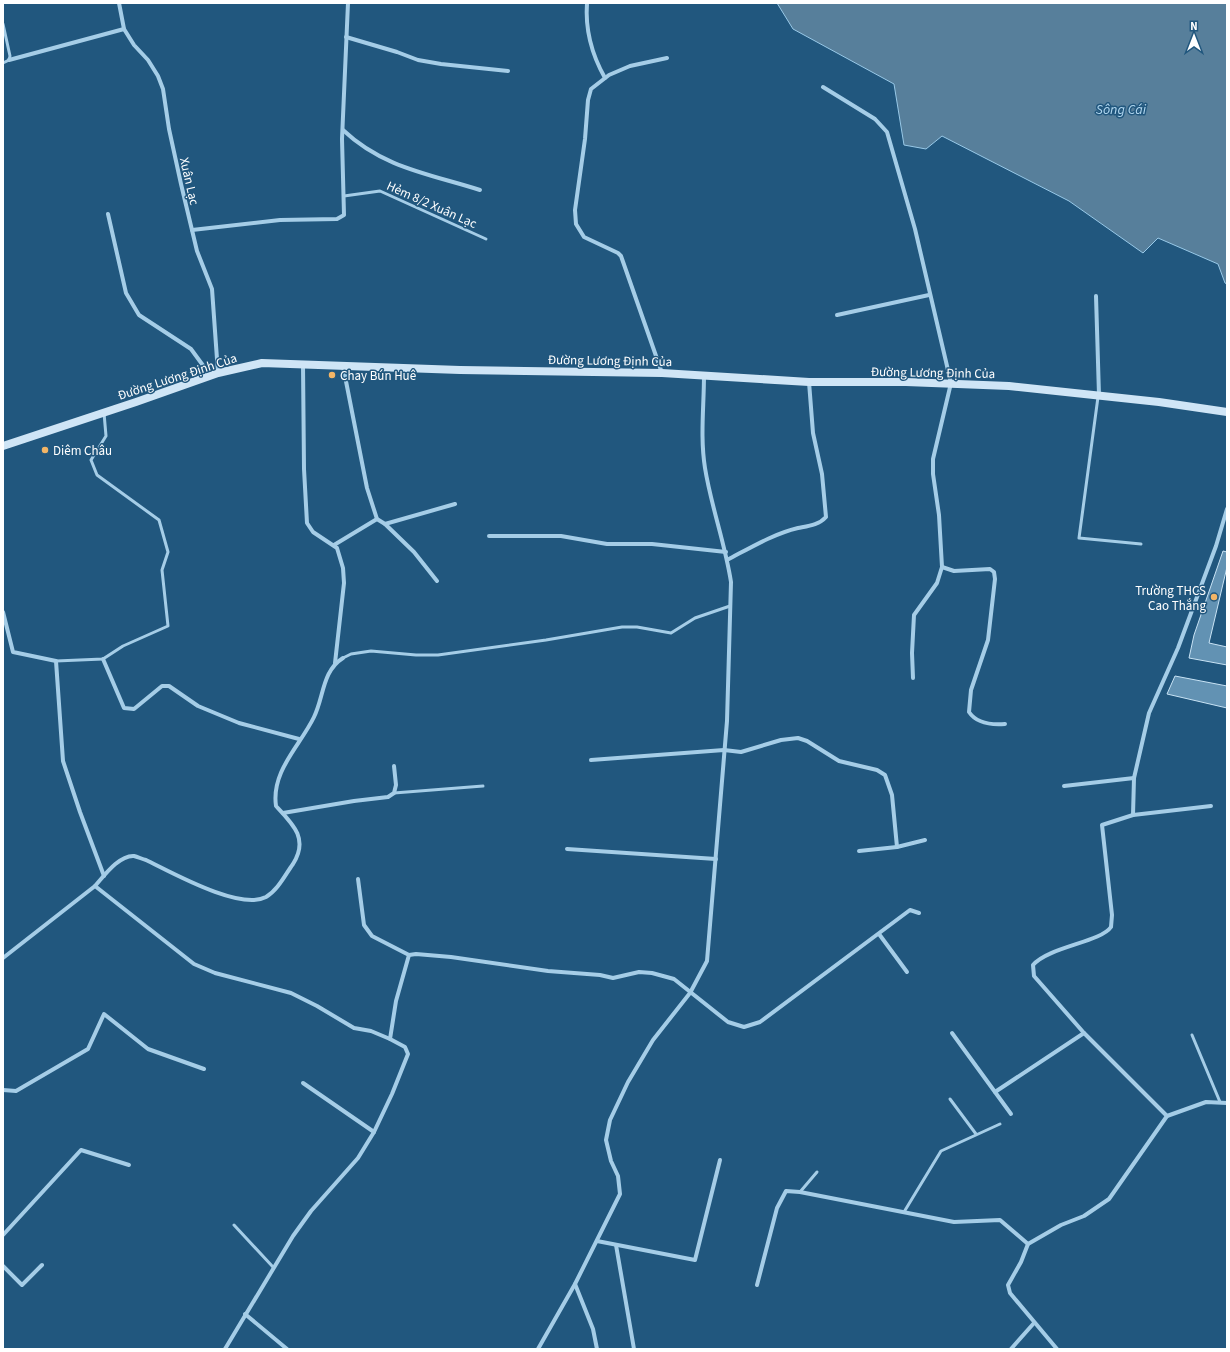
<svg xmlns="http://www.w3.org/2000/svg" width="1230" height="1352" viewBox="0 0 1230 1352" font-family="'Source Sans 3',sans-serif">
	<rect width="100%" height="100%" fill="#21577e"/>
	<polygon fill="#577f9b" stroke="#98c9e8" points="777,3 1227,3 1227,284 1225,283 1218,264 1158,238 1143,253 1069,201 942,136 926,149 904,145 894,84 793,29"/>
	<g fill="#6292b3" stroke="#c8e3f5">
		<polygon points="1223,551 1227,552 1227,567 1209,643 1227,647 1227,665 1189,658 1194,635"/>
		<polygon points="1175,676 1227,686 1227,708 1167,694"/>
	</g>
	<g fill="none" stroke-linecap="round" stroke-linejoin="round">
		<g stroke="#a5cde7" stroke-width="3">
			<polyline points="3,24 10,56 9,60 3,63"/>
			<polyline points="344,196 380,191 486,239"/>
			<polyline points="1098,397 1079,538 1141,544"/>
			<polyline points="343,658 351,654 371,651 416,655 438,655 546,640 622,627 637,627 671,633 695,618 730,606"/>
			<polyline points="56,661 103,659 123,646 168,626 162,570 168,552 159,520 97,475 91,460 106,436 104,413"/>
			<polyline points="394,793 483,786"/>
			<polyline points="1192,1035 1220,1102"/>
			<polyline points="950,1099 976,1134"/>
			<polyline points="800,1192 817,1172"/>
			<polyline points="904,1212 941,1151 1000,1124"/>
			<polyline points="234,1225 273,1267"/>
		</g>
		<g stroke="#a5cde7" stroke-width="4">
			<polyline points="119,3 124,29 134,45 148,60 158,76 163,89 169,129 181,184 197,251 212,289 218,373"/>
			<path d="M587,3c-2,27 5,52 18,75"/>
			<polyline points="346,37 397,52 418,60 441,64 508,71"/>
			<polyline points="9,60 124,29"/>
			<polyline points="823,87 875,119 887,132 915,229 951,383 933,459 933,474 939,515 942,567 937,583 914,615 912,653 913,678"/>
			<path d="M343,130c40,38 87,44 137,60"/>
			<polyline points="108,214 126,293 139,315 191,349 210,375"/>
			<polyline points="192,230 280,220 337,219 344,215 342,139 348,3"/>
			<polyline points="1096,296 1099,395"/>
			<polyline points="837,315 929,295"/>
			<polyline points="303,365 304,469 307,523 313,532 337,548 343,568 344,583 335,663"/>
			<polyline points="343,366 367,488 377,519 385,524 414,552 437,581"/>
			<polyline points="662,373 621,256 618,253 584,237 576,224 575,210 585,139 588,100 591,89 609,75 630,66 667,58"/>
			<polyline points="385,524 455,504"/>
			<polyline points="489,536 561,536 607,544 652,544 726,552"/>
			<polyline points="334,545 377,519"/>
			<path d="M727,560c23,-12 46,-26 71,-32 10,-2 21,-3 28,-11l-4,-43 -9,-41 -4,-51"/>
			<path d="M942,567l12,4 36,-2 4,3 1,7 -7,61 -17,50 -2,22c8,12 23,13 36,12"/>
			<polyline points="3,612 13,652 56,661 63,761 80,812 104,876"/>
			<polyline points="103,659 124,708 134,709 162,686 169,686 198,706 239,723 299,739"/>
			<polyline points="591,760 724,750 741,752 781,740 798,738 807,741 839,761 877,770 885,775 892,795 897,847 925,840"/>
			<polyline points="1064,786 1134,778"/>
			<polyline points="283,813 354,801 388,797 394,793 396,785 394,766"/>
			<polyline points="1133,815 1211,806"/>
			<polyline points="567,849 716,859"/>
			<polyline points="859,851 897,847"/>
			<polyline points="358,879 364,925 372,936 409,955"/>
			<polyline points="95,886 194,964 215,973 291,993 317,1006 354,1028 371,1031 390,1039"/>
			<polyline points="879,934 907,972"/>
			<path d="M3,958l92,-72c9,-10 24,-31 39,-30 4,1 8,3 12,4 25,12 94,51 120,37 12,-7 19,-22 27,-33 16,-25 0,-40 -17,-58 -5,-35 24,-60 38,-89 10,-20 8,-46 29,-59"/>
			<polyline points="952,1033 1011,1114"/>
			<polyline points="303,1083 374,1132"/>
			<polyline points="3,1090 16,1091 88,1049 104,1014 148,1049 204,1069"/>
			<polyline points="995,1092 1084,1033"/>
			<path d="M1167,1116l-83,-83 -50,-57 -1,-11c15,-18 68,-23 78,-38l1,-12 -10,-90 31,-10 1,-37 15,-65 29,-65 38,-102 11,-37"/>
			<polyline points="3,1235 81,1150 129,1165"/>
			<polyline points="597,1241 695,1260 720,1160"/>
			<polyline points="616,1245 634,1349"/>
			<polyline points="3,1266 22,1285 42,1265"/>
			<polyline points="575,1284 593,1329 597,1349"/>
			<polyline points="757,1285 777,1208 786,1191 800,1192 954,1222 1000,1220 1028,1244"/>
			<polyline points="245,1314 287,1349"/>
			<polyline points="225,1349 293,1236 311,1211 358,1158 374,1132 392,1094 408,1054 405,1047 390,1039 396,1001 409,955 416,954 451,957 548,971 600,975 613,978 639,972 652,973 674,979 728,1022 744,1027 760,1022 910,910 919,913"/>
			<path d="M538,1349l37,-65 45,-90 -2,-18 -7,-15 -5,-21 4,-20 18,-38 25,-42 37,-47 17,-32 20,-240 4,-139c-6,-39 -20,-76 -26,-114 -5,-31 -1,-62 -1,-93"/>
			<polyline points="1011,1349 1034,1323"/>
			<polyline points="1057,1349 1010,1293 1008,1285 1021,1262 1028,1244 1061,1225 1084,1216 1109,1199 1167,1116 1206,1102 1227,1103"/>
		</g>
		<polyline stroke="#cfe5f6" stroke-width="8" points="3,446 136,402 218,373 262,363 460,370 662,373 809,382 906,382 1009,386 1159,402 1227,412"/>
	</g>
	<g fill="#f3b566" stroke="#21577e" stroke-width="1.5">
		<circle cx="332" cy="375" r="4"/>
		<circle cx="45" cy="450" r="4"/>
		<circle cx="1214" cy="597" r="4"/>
	</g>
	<g text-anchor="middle" stroke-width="3" stroke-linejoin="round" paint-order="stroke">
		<g font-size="13" fill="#fff" stroke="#21577e">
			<text transform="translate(190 181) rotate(77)" y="5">Xuân Lạc</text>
			<text transform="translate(432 204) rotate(24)" y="5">Hẻm 8/2 Xuân Lạc</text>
			<text transform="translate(610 360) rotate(1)" y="5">Đường Lương Định Của</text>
			<text transform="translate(933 372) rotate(1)" y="5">Đường Lương Định Của</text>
			<text transform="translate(177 376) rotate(-18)" y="5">Đường Lương Định Của</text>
		</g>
		<g font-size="13" fill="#fff" stroke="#21577e" text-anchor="start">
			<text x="340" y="380">Chay Bún Huê</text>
			<text x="53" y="455">Diêm Châu</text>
			<text x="1206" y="595" text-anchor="end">Trường THCS<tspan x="1206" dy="15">Cao Thắng</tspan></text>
		</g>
		<g font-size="14" font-style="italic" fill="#b0d6ef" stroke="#21577e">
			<text x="1121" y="114">Sông Cái</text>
		</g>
	</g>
	<rect width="1230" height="1352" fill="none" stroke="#ffffff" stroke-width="8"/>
	<g transform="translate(1194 36)" stroke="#21577e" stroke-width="3" paint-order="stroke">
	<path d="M0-3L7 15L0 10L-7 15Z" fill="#ffffff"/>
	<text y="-6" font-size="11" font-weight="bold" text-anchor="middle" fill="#ffffff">N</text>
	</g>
</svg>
